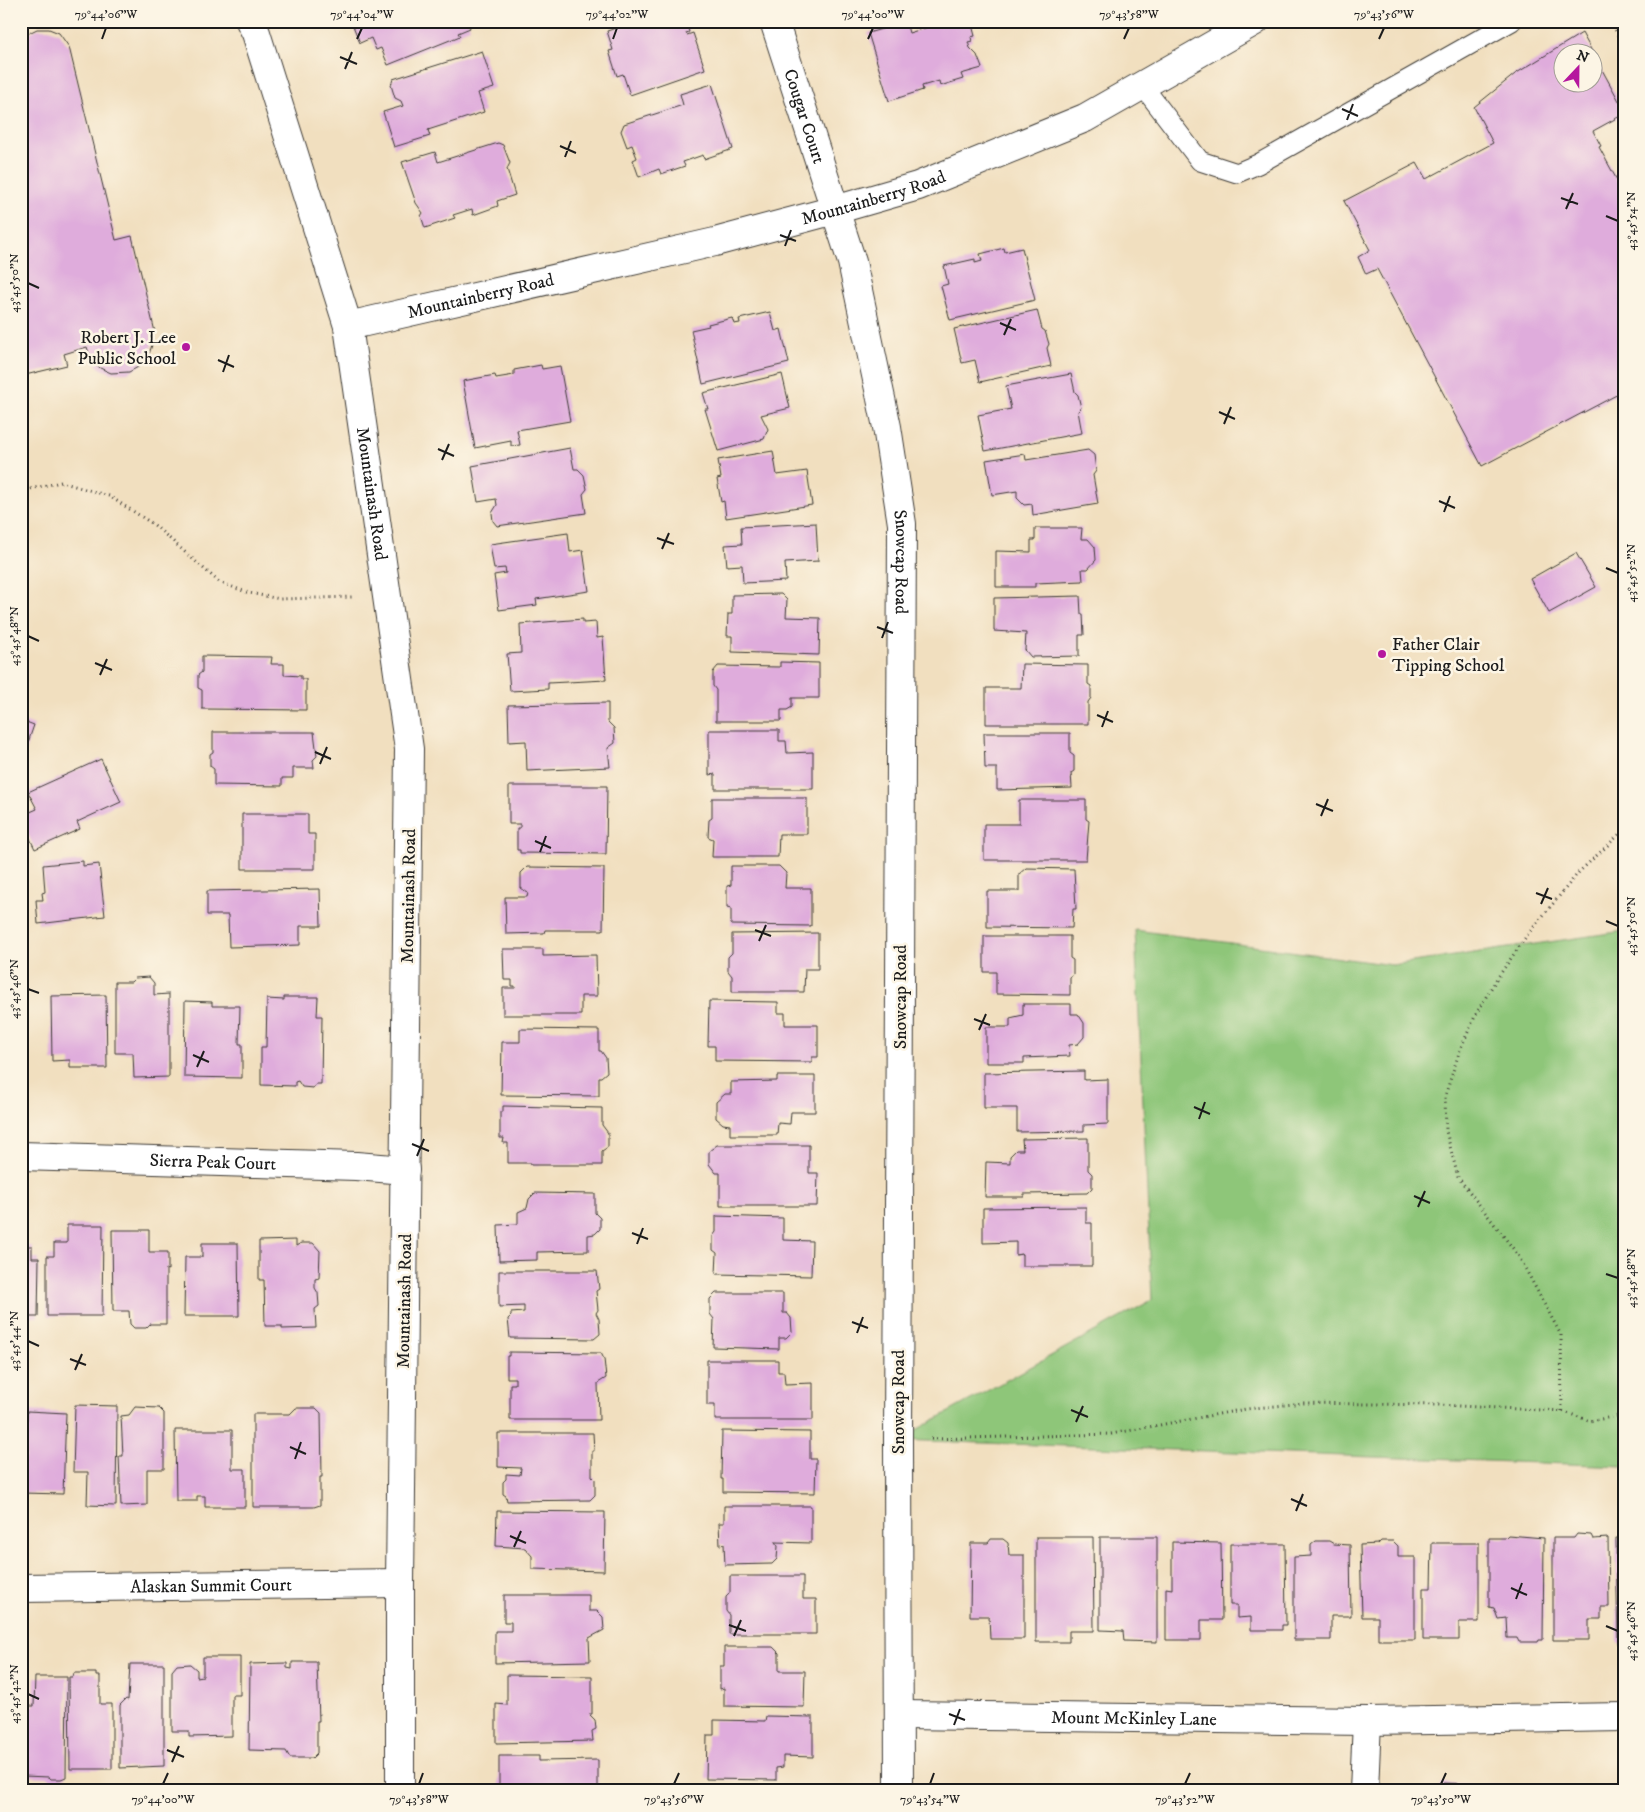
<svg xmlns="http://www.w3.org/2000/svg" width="1645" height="1812" viewBox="0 0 1645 1812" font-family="'IM FELL DW Pica',serif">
	<rect width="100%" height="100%" fill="#fcf5e5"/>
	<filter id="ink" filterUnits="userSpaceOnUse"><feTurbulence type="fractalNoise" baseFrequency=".02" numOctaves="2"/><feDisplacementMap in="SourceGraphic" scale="10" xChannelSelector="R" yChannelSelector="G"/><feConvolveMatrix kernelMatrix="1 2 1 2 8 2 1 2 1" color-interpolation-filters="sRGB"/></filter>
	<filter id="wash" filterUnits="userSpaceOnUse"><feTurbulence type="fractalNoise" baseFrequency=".0096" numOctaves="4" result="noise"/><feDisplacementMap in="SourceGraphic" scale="20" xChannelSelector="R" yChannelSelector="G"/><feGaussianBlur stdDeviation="1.12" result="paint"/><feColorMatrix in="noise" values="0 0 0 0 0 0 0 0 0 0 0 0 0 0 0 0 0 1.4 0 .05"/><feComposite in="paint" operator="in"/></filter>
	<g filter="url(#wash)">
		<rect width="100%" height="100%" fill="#f1dfbf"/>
		<polygon fill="#8ec679" stroke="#55714a" points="1135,930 1392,965 1624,931 1624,1466 898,1440 1152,1300"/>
		<g id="blocks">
			<g fill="#dfacdc" fill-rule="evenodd">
				<polygon points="351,21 468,21 470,28 458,33 460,36 388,65 381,48 376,50 371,38 360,43"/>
				<polygon points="637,21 686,21 689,32 686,33 687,35 693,33 705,69 630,95 623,74 617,76 609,51 613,50 607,31"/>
				<polygon points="948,21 971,21 975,36 971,37 972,41 968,42 970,48 977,55 982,68 961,74 963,79 940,86 939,81 922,86 923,90 889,101 868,33 906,22 909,33"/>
				<polygon points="37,29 49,29 59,33 69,47 116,240 132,236 155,332 151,333 152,345 148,357 140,366 129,372 111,373 100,368 91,359 87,347 64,354 67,365 21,376 21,39 27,34"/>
				<path d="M1582,33l42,77v4l-31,17 8,15 -2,1 25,46v198l-142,75 -105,-197 -11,5 -8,-17 12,-7 -26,-49 73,-38 9,16 67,-36 -19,-36 41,-33zM1562,52h30v30h-30z"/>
				<polygon points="482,51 494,88 478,93 484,112 428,130 430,136 394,147 383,112 403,106 401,101 395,98 391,85 393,79"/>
				<polygon points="712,84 733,149 704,159 703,155 683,162 685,166 661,174 659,169 639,177 633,160 637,158 632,145 627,147 621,131 624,124 683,105 680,94"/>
				<polygon points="498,143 503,145 510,163 507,169 515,195 497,201 498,206 473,215 472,209 453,215 455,218 425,228 421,216 423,213 416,203 402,162 435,152 438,162"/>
				<polygon points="1004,248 1005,252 1022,248 1035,300 950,320 941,286 948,284 944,266 975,259 975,263 982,261 980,254"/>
				<polygon points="1037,310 1042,329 1045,331 1049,344 1047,348 1051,366 980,382 975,360 962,363 954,329"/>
				<polygon points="770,312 775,331 781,329 789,363 703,384 691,330 709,326 708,324 732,318 734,324 740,323 739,319"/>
				<polygon points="541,365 542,369 560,366 570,421 517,430 520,445 511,446 511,441 475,448 463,381 495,375 496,378 514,375 514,370"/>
				<polygon points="782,374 790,408 761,415 768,429 764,439 718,451 705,409 708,409 703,393"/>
				<polygon points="1071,374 1075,392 1078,395 1081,408 1078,411 1082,433 985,451 978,415 1011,409 1006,386"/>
				<polygon points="570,448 574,469 578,469 584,475 587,489 583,494 586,513 497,526 493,521 492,513 497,505 496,499 478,502 472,466"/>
				<polygon points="1088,450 1094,455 1096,471 1093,475 1098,504 1033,515 1032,504 1024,505 1017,498 1017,491 992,495 986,460 1025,454 1026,460"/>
				<polygon points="773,451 777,475 807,471 812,505 726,518 724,501 721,502 717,479 721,478 718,460"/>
				<polygon points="816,523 818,561 785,563 786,581 743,583 742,565 727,566 725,545 742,544 741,527"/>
				<polygon points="1035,528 1082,528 1081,539 1088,539 1095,547 1096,560 1088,569 1082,569 1083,581 1035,583 1035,587 996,587 996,551 1031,552 1031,540 1035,540"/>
				<polygon points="568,533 570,552 583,550 589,591 536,599 537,605 499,610 494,575 506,573 505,568 494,569 490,544"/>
				<polygon points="1576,553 1596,587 1549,613 1530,579"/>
				<polygon points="781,594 787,600 786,617 820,618 819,655 732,652 732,636 727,636 728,614 732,614 732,595"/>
				<polygon points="1080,596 1081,614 1083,614 1084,635 1079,635 1079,656 1031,657 1025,650 1026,633 994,631 994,598"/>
				<polygon points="583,619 583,623 596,622 597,638 603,637 606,680 548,683 548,689 510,691 507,654 521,653 520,624"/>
				<polygon points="202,656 272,657 271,664 284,664 284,675 301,676 301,679 306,679 306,710 202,709 202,690 198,688 198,675 202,672"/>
				<polygon points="780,662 819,663 819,698 792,698 792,707 787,710 781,710 781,721 716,721 716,690 713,686 713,672 718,666 780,667"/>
				<polygon points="1022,664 1088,665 1088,684 1091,686 1091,698 1088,702 1088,724 986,724 986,688 1021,688"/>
				<polygon points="608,703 608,722 614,728 615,743 608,748 610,767 527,771 526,741 509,742 508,705"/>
				<polygon points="21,720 34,725 22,760 21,759"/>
				<polygon points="709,730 779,730 779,741 786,741 787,753 813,752 813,789 715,789 715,774 709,775"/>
				<polygon points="213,732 314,732 317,756 313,760 314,768 293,768 293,778 282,778 282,786 214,785 214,769 210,766 210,754 213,752"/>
				<polygon points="984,733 1070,733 1070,753 1074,756 1074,771 1071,773 1072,788 997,790 997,768 985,768"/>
				<polygon points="101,759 121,802 77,822 80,829 35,849 21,820 21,816 37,809 28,792"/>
				<polygon points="509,786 607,786 606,854 520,853 520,850 517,850 517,828 520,828 520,824 509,824"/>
				<polygon points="712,798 807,798 807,834 779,834 778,857 712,857 713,839 708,837 709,820 712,818"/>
				<polygon points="1019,800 1086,800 1086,819 1089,821 1086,860 984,860 984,824 1019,824"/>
				<polygon points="242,814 308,814 308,834 315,834 315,869 242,869"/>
				<polygon points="83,861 83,866 99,864 105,916 38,924 36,900 43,900 42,893 45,892 43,865"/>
				<polygon points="731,866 779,866 786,873 785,888 811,888 811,926 731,925 731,908 727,907 727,886 731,885"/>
				<polygon points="527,867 604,868 603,930 545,930 544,933 506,934 505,897 527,897 528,893 521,888 521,873"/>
				<polygon points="1026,868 1074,869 1076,909 1073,909 1072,928 987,927 987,891 1019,891 1019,874"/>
				<polygon points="320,889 321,926 300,926 300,945 229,947 228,915 207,915 207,891"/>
				<polygon points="818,933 818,969 805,969 804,992 732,992 732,976 728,971 728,957 732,953 732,934"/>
				<polygon points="984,936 1070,936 1070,958 1073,960 1073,974 1070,978 1070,995 996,994 996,972 984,972"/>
				<polygon points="503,949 543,949 543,956 596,955 597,996 581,996 581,1015 503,1015 503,988 515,988 515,986 512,986 512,980 504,980"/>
				<polygon points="149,977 154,983 154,995 169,994 169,1077 134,1078 133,1053 115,1053 115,982 131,982 135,978"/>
				<polygon points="106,995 107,1068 70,1068 70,1060 52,1061 51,996"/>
				<polygon points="284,997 318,997 317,1016 322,1016 321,1084 316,1084 313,1088 302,1087 298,1081 295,1082 295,1086 261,1085 261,1047 266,1047 267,999 284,1000"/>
				<polygon points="185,1001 212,1002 212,1006 240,1006 239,1044 242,1044 242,1078 184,1077"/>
				<polygon points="709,1001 778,1002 778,1013 785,1013 785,1025 818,1025 818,1057 812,1057 812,1062 715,1061 715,1046 708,1046"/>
				<polygon points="1023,1004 1071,1004 1071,1014 1078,1014 1084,1023 1084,1037 1078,1044 1069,1045 1070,1056 1024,1058 1024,1063 986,1063 986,1027 1010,1027 1010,1018 1023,1015"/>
				<polygon points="520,1029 599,1030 599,1051 601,1051 606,1058 607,1072 601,1077 599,1077 599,1096 501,1095 502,1042 520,1042"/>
				<polygon points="1084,1071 1084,1080 1108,1079 1108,1124 1084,1125 1084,1131 1017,1132 1017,1108 984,1108 984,1073"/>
				<polygon points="777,1076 815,1076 815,1112 791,1112 790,1124 778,1123 777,1135 730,1135 730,1125 723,1124 716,1118 716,1102 725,1094 731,1094 731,1082 777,1081"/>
				<polygon points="503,1106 602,1108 602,1125 608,1133 608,1147 602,1151 602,1165 531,1165 530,1163 508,1163 508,1143 503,1143 504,1138 500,1138 500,1112 503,1112"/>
				<polygon points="1088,1138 1088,1170 1092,1174 1092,1188 1087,1193 1024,1194 1024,1197 985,1197 986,1162 1010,1163 1010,1156 1016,1150 1023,1150 1022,1139"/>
				<polygon points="717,1145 809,1145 809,1173 818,1173 817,1206 720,1206 720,1173 716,1173 709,1164 709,1151"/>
				<polygon points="535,1193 595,1194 595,1213 600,1218 600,1229 595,1234 588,1235 588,1251 537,1252 537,1260 499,1261 498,1225 518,1224 518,1212 527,1208 529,1199"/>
				<polygon points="1086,1207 1086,1223 1092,1223 1092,1266 1022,1266 1022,1254 1016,1255 1016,1242 983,1243 983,1208"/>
				<polygon points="716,1216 783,1218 783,1240 812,1241 811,1276 716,1274 717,1253 713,1250 713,1236 716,1232"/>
				<polygon points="67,1225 103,1225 102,1316 47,1316 47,1256 54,1256 54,1243 67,1243"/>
				<polygon points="112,1230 149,1230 149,1252 168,1252 168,1270 166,1269 166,1324 150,1324 146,1328 134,1328 130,1324 129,1311 113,1311"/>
				<polygon points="296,1240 296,1246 301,1243 313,1243 320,1251 319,1278 315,1279 315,1288 318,1293 319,1306 315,1309 316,1328 282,1329 282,1326 265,1326 264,1280 259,1280 259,1241"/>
				<polygon points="202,1243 238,1243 239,1316 184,1316 185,1257 202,1257"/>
				<polygon points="21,1246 32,1246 32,1258 39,1258 38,1317 21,1317"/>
				<polygon points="499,1271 597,1271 599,1289 596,1291 598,1310 596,1313 599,1319 600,1334 594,1339 510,1338 508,1319 511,1316 511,1313 524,1312 524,1306 499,1307"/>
				<polygon points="716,1293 783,1293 783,1313 787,1313 791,1318 792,1332 786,1338 779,1338 779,1349 713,1347 714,1319 710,1314 710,1299"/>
				<polygon points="509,1352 601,1353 604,1359 606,1378 598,1383 599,1420 510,1420 510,1384 515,1384 515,1378 507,1378 507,1356 509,1356"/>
				<polygon points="707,1360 778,1360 778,1372 784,1372 785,1384 813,1383 813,1420 715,1420 715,1405 707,1405"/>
				<polygon points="75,1405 117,1406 116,1506 87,1505 88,1472 73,1472"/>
				<polygon points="135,1407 159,1408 164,1413 164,1469 147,1469 147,1505 121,1506 119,1456 123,1456 121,1416 129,1415"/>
				<polygon points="296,1408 316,1408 321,1413 322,1477 320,1477 320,1505 314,1507 253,1507 253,1414 290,1414"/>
				<polygon points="27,1411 66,1413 63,1494 22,1493 23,1458 26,1458"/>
				<polygon points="175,1430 232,1430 232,1469 245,1469 245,1507 205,1507 205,1496 197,1496 197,1501 176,1501"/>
				<polygon points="722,1431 810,1432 810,1459 816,1459 815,1493 723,1492 723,1479 721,1479"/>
				<polygon points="498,1433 593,1433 594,1451 592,1451 592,1476 595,1479 595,1495 590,1500 507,1501 506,1496 503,1494 503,1482 506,1479 506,1474 520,1475 521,1468 498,1467"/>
				<polygon points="724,1506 811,1506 811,1543 775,1542 778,1546 777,1559 772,1564 725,1565 724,1544 720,1545 719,1523 724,1523"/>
				<polygon points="497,1511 605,1512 604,1571 532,1569 532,1556 525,1548 496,1546"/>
				<polygon points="1577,1534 1591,1535 1593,1539 1608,1538 1609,1607 1601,1607 1601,1619 1589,1619 1589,1640 1553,1640 1553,1538 1574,1538"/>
				<polygon points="1508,1535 1544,1538 1543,1640 1539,1640 1538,1642 1519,1642 1517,1638 1507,1638 1506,1618 1498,1619 1494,1608 1489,1607 1489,1538 1505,1538"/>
				<polygon points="1036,1537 1093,1537 1094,1631 1069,1631 1069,1642 1036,1642"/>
				<polygon points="1100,1537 1157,1537 1157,1642 1124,1641 1123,1631 1100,1630"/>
				<polygon points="1616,1538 1624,1538 1624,1644 1618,1644"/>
				<polygon points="991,1539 1003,1539 1008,1543 1009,1555 1024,1555 1024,1639 990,1639 989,1616 970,1616 971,1543 988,1543"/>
				<polygon points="1316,1541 1329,1541 1334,1544 1350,1545 1351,1616 1331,1616 1331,1640 1294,1640 1294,1557 1311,1556 1311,1545"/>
				<polygon points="1381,1541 1393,1541 1398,1546 1398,1557 1415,1557 1415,1640 1378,1640 1378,1617 1362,1617 1360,1545 1378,1544"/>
				<polygon points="1172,1542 1221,1543 1222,1620 1201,1620 1201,1640 1166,1640 1166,1588 1172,1589"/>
				<polygon points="1432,1543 1479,1543 1479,1622 1459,1622 1459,1640 1423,1640 1423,1588 1431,1588"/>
				<polygon points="1230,1544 1285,1544 1286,1625 1282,1625 1282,1630 1251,1630 1251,1617 1237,1618 1237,1605 1230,1605"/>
				<polygon points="730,1576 803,1576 803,1599 816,1599 816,1634 729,1634 729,1615 726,1611 726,1597 730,1593"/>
				<polygon points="504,1595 589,1595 589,1611 597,1611 603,1617 604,1630 589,1638 590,1661 495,1663 495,1631 511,1631 511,1622 504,1622"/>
				<polygon points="724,1647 773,1647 779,1653 779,1671 805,1671 804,1707 724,1706 724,1688 720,1689 720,1666 724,1666"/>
				<polygon points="203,1657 240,1657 240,1695 232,1695 232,1736 189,1737 189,1731 172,1731 172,1671 177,1665 190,1664 197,1670 197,1677 203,1676"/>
				<polygon points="292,1662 317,1662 319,1721 317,1721 317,1753 312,1758 290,1758 286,1751 249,1750 250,1664 287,1663 287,1668 292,1669"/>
				<polygon points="130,1664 164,1664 164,1766 120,1768 120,1705 126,1699 128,1700"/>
				<polygon points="74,1673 96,1673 96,1676 100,1676 100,1704 112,1704 112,1769 70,1769 69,1677 73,1677"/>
				<polygon points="507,1675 592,1676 592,1714 589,1714 595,1720 596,1729 592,1731 593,1741 496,1743 496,1704 507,1705"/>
				<polygon points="35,1677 67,1677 66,1777 61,1779 51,1779 49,1777 23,1776 23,1706 34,1706"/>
				<polygon points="766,1716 813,1717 813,1757 783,1756 783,1767 776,1768 776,1780 706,1779 707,1735 714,1735 714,1720 765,1721"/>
				<polygon points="499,1756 539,1756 539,1761 598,1760 598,1791 499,1791"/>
				<polygon points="1443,1783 1471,1784 1470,1788 1481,1788 1485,1784 1498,1784 1503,1788 1522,1788 1522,1791 1436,1791"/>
			</g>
		</g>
	</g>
	<g filter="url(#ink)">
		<use href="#blocks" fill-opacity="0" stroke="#3c3934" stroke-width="1"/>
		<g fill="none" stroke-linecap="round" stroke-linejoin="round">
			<defs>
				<polyline id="lane" points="1142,85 1200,161 1237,173 1258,164 1512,21"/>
				<g id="street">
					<path id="s1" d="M774,21l78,241 35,165 15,97 -4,916 1,351"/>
					<path id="s2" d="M348,326l367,-84 120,-32 83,-24 167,-68 170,-97"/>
					<path id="s3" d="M21,1156l335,10 49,4"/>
					<path id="s4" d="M21,1588l379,-5"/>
					<path id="s5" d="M900,1715l467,6 257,-4"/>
					<polyline points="1364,1791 1367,1721"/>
				</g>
				<g id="secondary">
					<path id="s6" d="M250,21l6,12 92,293 61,423 -9,834v208"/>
				</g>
			</defs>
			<use href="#lane" stroke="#3c3934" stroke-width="21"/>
			<use href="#street" stroke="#3c3934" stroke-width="30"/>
			<use href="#secondary" stroke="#3c3934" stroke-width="30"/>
			<g stroke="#3c3934" stroke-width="3" stroke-dasharray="1 4" stroke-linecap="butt">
				<polyline points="1611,21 1624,48"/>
				<polyline points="21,491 61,482 109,496 153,524 219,582 249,593 280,599 354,597"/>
				<polyline points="1562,1411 1561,1335 1518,1255 1458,1177 1446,1131 1445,1096 1460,1050 1477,1012 1496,980 1528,934 1579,872 1624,830"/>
				<polyline points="931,1439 1111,1434 1246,1409 1304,1403 1438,1405 1562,1411 1590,1421 1624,1415"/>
			</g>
			<use href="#lane" stroke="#fff" stroke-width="19"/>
			<use href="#street" stroke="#fff" stroke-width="28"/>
			<use href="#secondary" stroke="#fff" stroke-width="28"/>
		</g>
	</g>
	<path fill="none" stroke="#1c1c1c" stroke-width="2" d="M102,39l4,-11M357,39l5,-11M613,39l4,-11M868,39l5,-11M1124,39l5,-11M1379,39l5,-11M340,57l17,7M345,69l7,-17M1342,109l16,7M1347,120l6,-16M560,146l16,7M565,157l6,-16M1561,198l17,6M1566,209l7,-16M1606,216l12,5M780,235l16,6M785,246l6,-16M28,283l11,5M1000,323l16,7M1004,335l7,-16M218,360l16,7M223,372l6,-17M1219,412l16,7M1224,424l7,-17M438,449l16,7M442,460l7,-16M1439,501l16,7M1444,512l6,-16M657,538l17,6M662,549l7,-16M1606,568l12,5M877,627l16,6M28,636l11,5M882,638l6,-16M95,663l17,7M100,675l7,-16M1097,715l16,7M1102,727l6,-16M315,752l16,7M320,764l7,-17M1316,804l17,7M1321,816l7,-17M535,841l16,7M540,852l6,-16M1536,893l16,6M1541,904l7,-16M1606,921l12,5M755,930l16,6M759,941l7,-16M28,989l11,4M974,1019l16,6M979,1030l7,-16M193,1055l16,7M197,1067l7,-16M1194,1107l16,7M1199,1119l6,-17M412,1144l17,7M417,1156l7,-17M1414,1196l16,7M1418,1207l7,-16M632,1233l16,6M637,1244l6,-16M1606,1274l12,4M852,1322l16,6M857,1333l6,-16M28,1341l11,5M70,1359l16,6M75,1370l7,-16M1071,1410l17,7M1076,1422l7,-16M290,1447l16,7M295,1459l6,-17M1291,1499l16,7M1296,1511l7,-17M510,1536l16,7M514,1547l7,-16M1511,1588l16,7M1516,1599l6,-16M729,1625l17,6M1606,1626l12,5M734,1636l7,-16M28,1694l11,5M949,1714l16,6M954,1725l6,-16M167,1750l17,7M172,1762l7,-16M163,1784l5,-11M419,1784l4,-11M674,1784l5,-11M930,1784l4,-11M1185,1784l5,-11M1441,1784l5,-11"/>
	<g fill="#b5179e" stroke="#fcf5e5" stroke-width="2">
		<circle cx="186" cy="347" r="5"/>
		<circle cx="1382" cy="654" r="5"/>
	</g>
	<g text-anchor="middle" stroke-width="5" stroke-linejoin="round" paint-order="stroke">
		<g font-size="18" fill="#1c1c1c" stroke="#fcf5e5">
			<text dy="6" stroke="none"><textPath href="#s1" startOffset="100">Cougar Court</textPath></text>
			<text dy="6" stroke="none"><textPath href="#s2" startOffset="541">Mountainberry Road</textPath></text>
			<text dy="6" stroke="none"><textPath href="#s2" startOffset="136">Mountainberry Road</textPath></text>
			<text dy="6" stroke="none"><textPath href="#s6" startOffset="490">Mountainash Road</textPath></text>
			<text dy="6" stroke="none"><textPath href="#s1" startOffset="558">Snowcap Road</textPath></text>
			<text transform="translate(408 896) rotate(-89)" y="6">Mountainash Road</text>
			<text transform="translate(900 997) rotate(-90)" y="6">Snowcap Road</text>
			<text dy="6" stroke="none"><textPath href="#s3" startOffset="192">Sierra Peak Court</textPath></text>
			<text transform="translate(404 1301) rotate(-89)" y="6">Mountainash Road</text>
			<text transform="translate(898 1402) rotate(-90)" y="6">Snowcap Road</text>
			<text dy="6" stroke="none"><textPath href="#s4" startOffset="190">Alaskan Summit Court</textPath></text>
			<text dy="6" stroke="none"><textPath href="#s5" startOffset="234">Mount McKinley Lane</textPath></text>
		</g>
		<g font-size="18" fill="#1c1c1c" stroke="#fcf5e5" text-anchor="end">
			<text x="176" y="343">Robert J. Lee<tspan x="176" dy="21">Public School</tspan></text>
			<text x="1392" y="650" text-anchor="start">Father Clair<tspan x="1392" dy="21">Tipping School</tspan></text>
		</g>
	</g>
	<rect width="1645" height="1812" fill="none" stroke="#fcf5e5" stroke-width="55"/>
	<g transform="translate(1578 68) rotate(22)"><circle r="24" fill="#fcf5e5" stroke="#a29e95"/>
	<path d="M0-4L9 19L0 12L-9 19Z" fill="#b5179e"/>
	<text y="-8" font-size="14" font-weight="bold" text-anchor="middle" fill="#1c1c1c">N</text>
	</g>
	<rect x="28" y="28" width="1590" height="1756" fill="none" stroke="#1c1c1c" stroke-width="2"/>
	<g font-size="12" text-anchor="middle" fill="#1c1c1c">
		<text x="106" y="18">79°44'06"W</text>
		<text x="362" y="18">79°44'04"W</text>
		<text x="617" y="18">79°44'02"W</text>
		<text x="873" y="18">79°44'00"W</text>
		<text x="1129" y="18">79°43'58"W</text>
		<text x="1384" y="18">79°43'56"W</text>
		<text transform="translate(1631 221) rotate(-90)" y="4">43°45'54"N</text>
		<text transform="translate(14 283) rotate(-90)" y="4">43°45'50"N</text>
		<text transform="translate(1631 573) rotate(-90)" y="4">43°45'52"N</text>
		<text transform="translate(14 636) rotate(-90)" y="4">43°45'48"N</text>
		<text transform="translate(1631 926) rotate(-90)" y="4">43°45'50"N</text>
		<text transform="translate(14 989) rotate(-90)" y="4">43°45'46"N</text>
		<text transform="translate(1631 1278) rotate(-90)" y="4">43°45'48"N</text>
		<text transform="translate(14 1341) rotate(-90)" y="4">43°45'44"N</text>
		<text transform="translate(1631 1631) rotate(-90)" y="4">43°45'46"N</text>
		<text transform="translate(14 1694) rotate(-90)" y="4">43°45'42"N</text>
		<text x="163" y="1803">79°44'00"W</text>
		<text x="419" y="1803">79°43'58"W</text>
		<text x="674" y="1803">79°43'56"W</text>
		<text x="930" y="1803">79°43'54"W</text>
		<text x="1185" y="1803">79°43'52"W</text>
		<text x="1441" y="1803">79°43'50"W</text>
	</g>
</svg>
